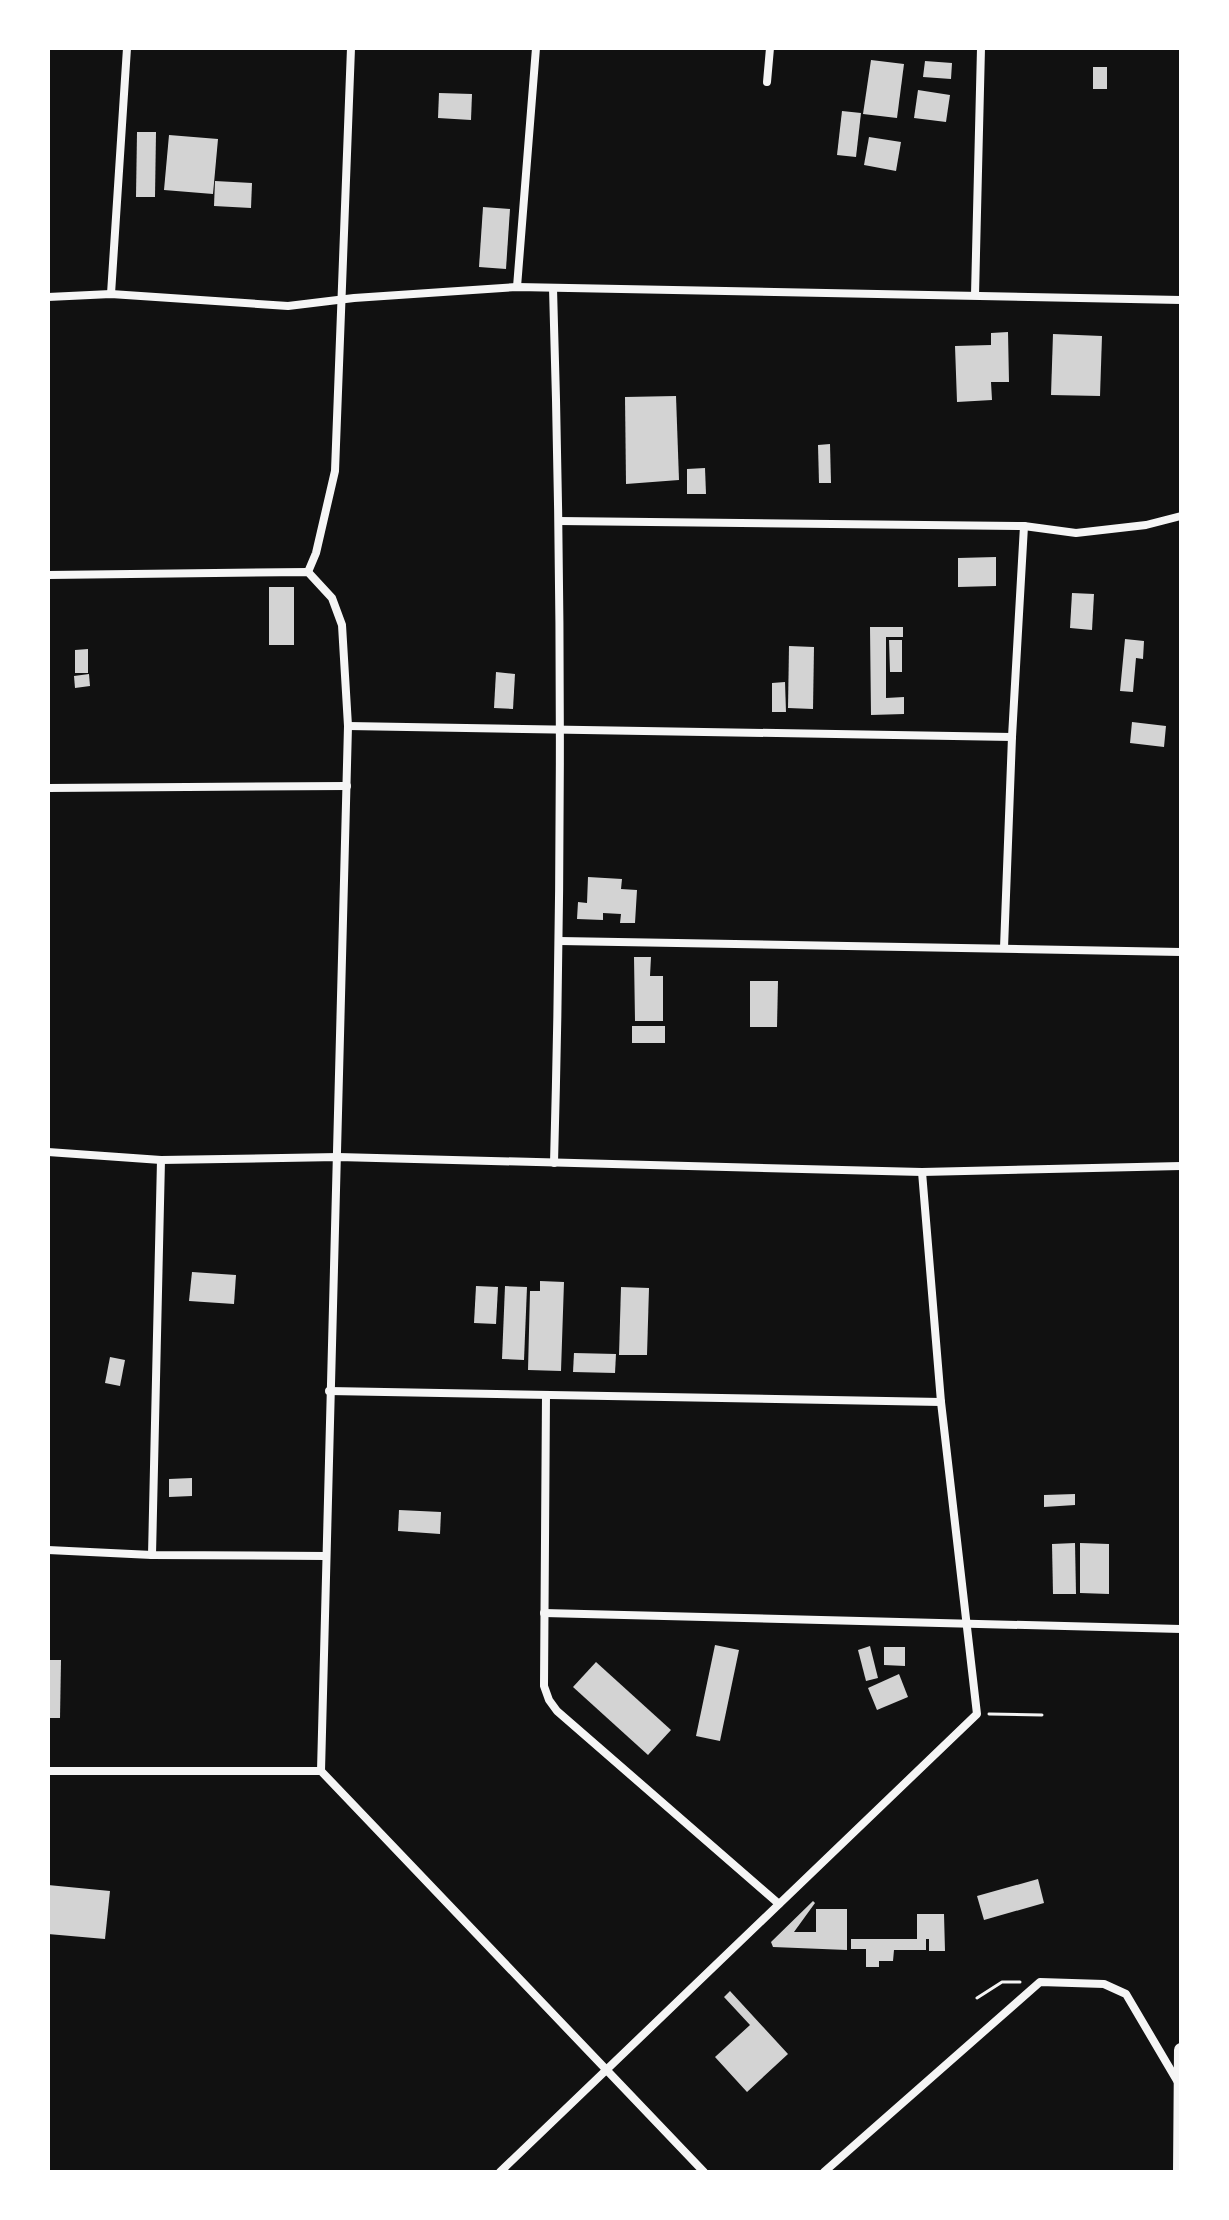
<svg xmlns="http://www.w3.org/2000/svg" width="1229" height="2220" viewBox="0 0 1229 2220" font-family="Quicksand,sans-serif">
	<rect width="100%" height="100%" fill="#111"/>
	<g fill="#d3d3d3">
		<polygon points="871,60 904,64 897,118 863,114"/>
		<polygon points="925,61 952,63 951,79 923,77"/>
		<rect x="1093" y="67" width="14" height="22"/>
		<polygon points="918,90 950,95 946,122 914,118"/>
		<polygon points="439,93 472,94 471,120 438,118"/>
		<polygon points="842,111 861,113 856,157 837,155"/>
		<polygon points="137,132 156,132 155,197 136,197"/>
		<polygon points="169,135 218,139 213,194 164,190"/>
		<polygon points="869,137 901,142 896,171 864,165"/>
		<polygon points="215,181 252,183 251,208 214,206"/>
		<polygon points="483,207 510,209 506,269 479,267"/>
		<polygon points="1008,332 1009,382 991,382 992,400 957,402 955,346 991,345 991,333"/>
		<polygon points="1053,334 1102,336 1100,396 1051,395"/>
		<polygon points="676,396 679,480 626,484 625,397"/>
		<polygon points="830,444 831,483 819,483 818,445"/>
		<polygon points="705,468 706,494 687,494 687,469"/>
		<polygon points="996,557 996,586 958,587 958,558"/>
		<rect x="269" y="587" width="25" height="58"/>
		<polygon points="1072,593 1094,594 1092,630 1070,628"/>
		<polygon points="870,627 903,627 903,637 886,637 886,698 904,697 904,714 871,715"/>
		<polygon points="1125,639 1144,641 1143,659 1136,658 1133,692 1120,691"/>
		<polygon points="889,640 902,640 902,672 890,672"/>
		<polygon points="789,646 814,647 813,709 788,708"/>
		<polygon points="88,649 88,673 75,673 75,650"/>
		<polygon points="496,672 515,674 513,709 494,708"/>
		<polygon points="89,674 90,686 75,688 74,676"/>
		<polygon points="785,682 786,712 772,712 772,683"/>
		<polygon points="1132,722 1166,726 1164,747 1130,743"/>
		<polygon points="588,877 622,879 621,889 637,890 635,923 620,923 621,914 603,913 603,920 577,919 578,902 587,903"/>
		<polygon points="634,957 651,957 650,976 663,976 663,1021 635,1021"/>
		<polygon points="750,981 778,981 777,1027 750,1027"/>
		<rect x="632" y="1026" width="33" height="17"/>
		<polygon points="192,1272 236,1275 234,1304 189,1301"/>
		<polygon points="540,1281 564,1282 561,1371 528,1370 530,1291 540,1291"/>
		<polygon points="476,1286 498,1287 496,1324 474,1323"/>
		<polygon points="505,1286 527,1287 524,1360 502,1359"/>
		<polygon points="621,1287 649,1288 647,1355 619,1355"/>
		<polygon points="574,1353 616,1354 615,1373 573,1372"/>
		<polygon points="110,1357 125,1360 120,1386 105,1383"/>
		<polygon points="192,1478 192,1496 169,1497 169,1479"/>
		<polygon points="1075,1494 1075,1505 1044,1507 1044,1495"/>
		<polygon points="399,1510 441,1512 440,1534 398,1531"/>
		<polygon points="1075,1543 1076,1594 1053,1594 1052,1544"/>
		<polygon points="1080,1543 1109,1544 1109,1594 1080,1593"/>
		<polygon points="715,1645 739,1650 720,1741 696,1736"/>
		<polygon points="870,1646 878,1678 866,1681 858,1650"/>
		<polygon points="884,1647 905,1647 905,1666 884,1665"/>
		<polygon points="48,1660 61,1660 60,1718 48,1718"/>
		<polygon points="596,1662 671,1730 648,1755 573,1687"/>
		<polygon points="899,1674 908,1697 877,1710 868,1688"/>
		<polygon points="1038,1879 1044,1903 984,1920 977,1896"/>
		<polygon points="48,1885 110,1891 105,1939 48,1934"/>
		<polygon points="813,1901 815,1903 794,1932 816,1932 816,1909 847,1909 847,1950 773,1947 771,1942"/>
		<polygon points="917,1914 944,1914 945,1951 929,1951 929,1939 926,1939 926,1950 894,1950 893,1961 879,1961 879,1967 866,1967 866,1949 851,1949 851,1939 917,1939"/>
		<polygon points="730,1991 788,2054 747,2092 715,2057 750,2025 724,1997"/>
	</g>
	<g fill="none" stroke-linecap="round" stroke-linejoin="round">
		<g stroke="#f5f5f5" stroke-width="3">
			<polyline points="989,1714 1042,1715"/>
			<polyline points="977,1998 1002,1982 1020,1982"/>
		</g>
		<g stroke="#f5f5f5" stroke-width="8">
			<polyline points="767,82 770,48"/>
			<polyline points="517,287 536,48"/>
			<path d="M553,288c9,292 9,584 1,875"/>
			<polyline points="111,294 127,48"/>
			<polyline points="975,295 981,48"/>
			<polyline points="48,297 111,294 288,306 354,298 517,287 1181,300"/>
			<polyline points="559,521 1024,526 1076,533 1146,525 1181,516"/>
			<polyline points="308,572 316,553 335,471 351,48"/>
			<polyline points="48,575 308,572 332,598 342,625 348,726 321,1771 704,2172"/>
			<polyline points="348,726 1012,737"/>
			<polyline points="48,788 347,786"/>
			<polyline points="560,941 1181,952"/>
			<polyline points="1004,948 1012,737 1024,526"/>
			<polyline points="48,1152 161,1160 338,1157 922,1172 1181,1166"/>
			<polyline points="329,1391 941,1402"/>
			<polyline points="546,1395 544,1686 549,1700 557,1711 779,1904"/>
			<polyline points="48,1550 152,1555 326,1556"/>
			<polyline points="152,1555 161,1160"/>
			<polyline points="544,1613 1181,1629"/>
			<polyline points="48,1771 321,1771"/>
			<polyline points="500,2172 977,1714 941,1402 922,1172"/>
			<polyline points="824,2172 1040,1982 1104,1984 1126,1994 1179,2084"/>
		</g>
		<polyline stroke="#f5f5f5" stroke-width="14" points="1180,2172 1181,2050"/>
	</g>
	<rect width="1229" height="2220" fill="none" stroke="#ffffff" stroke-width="100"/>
</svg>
